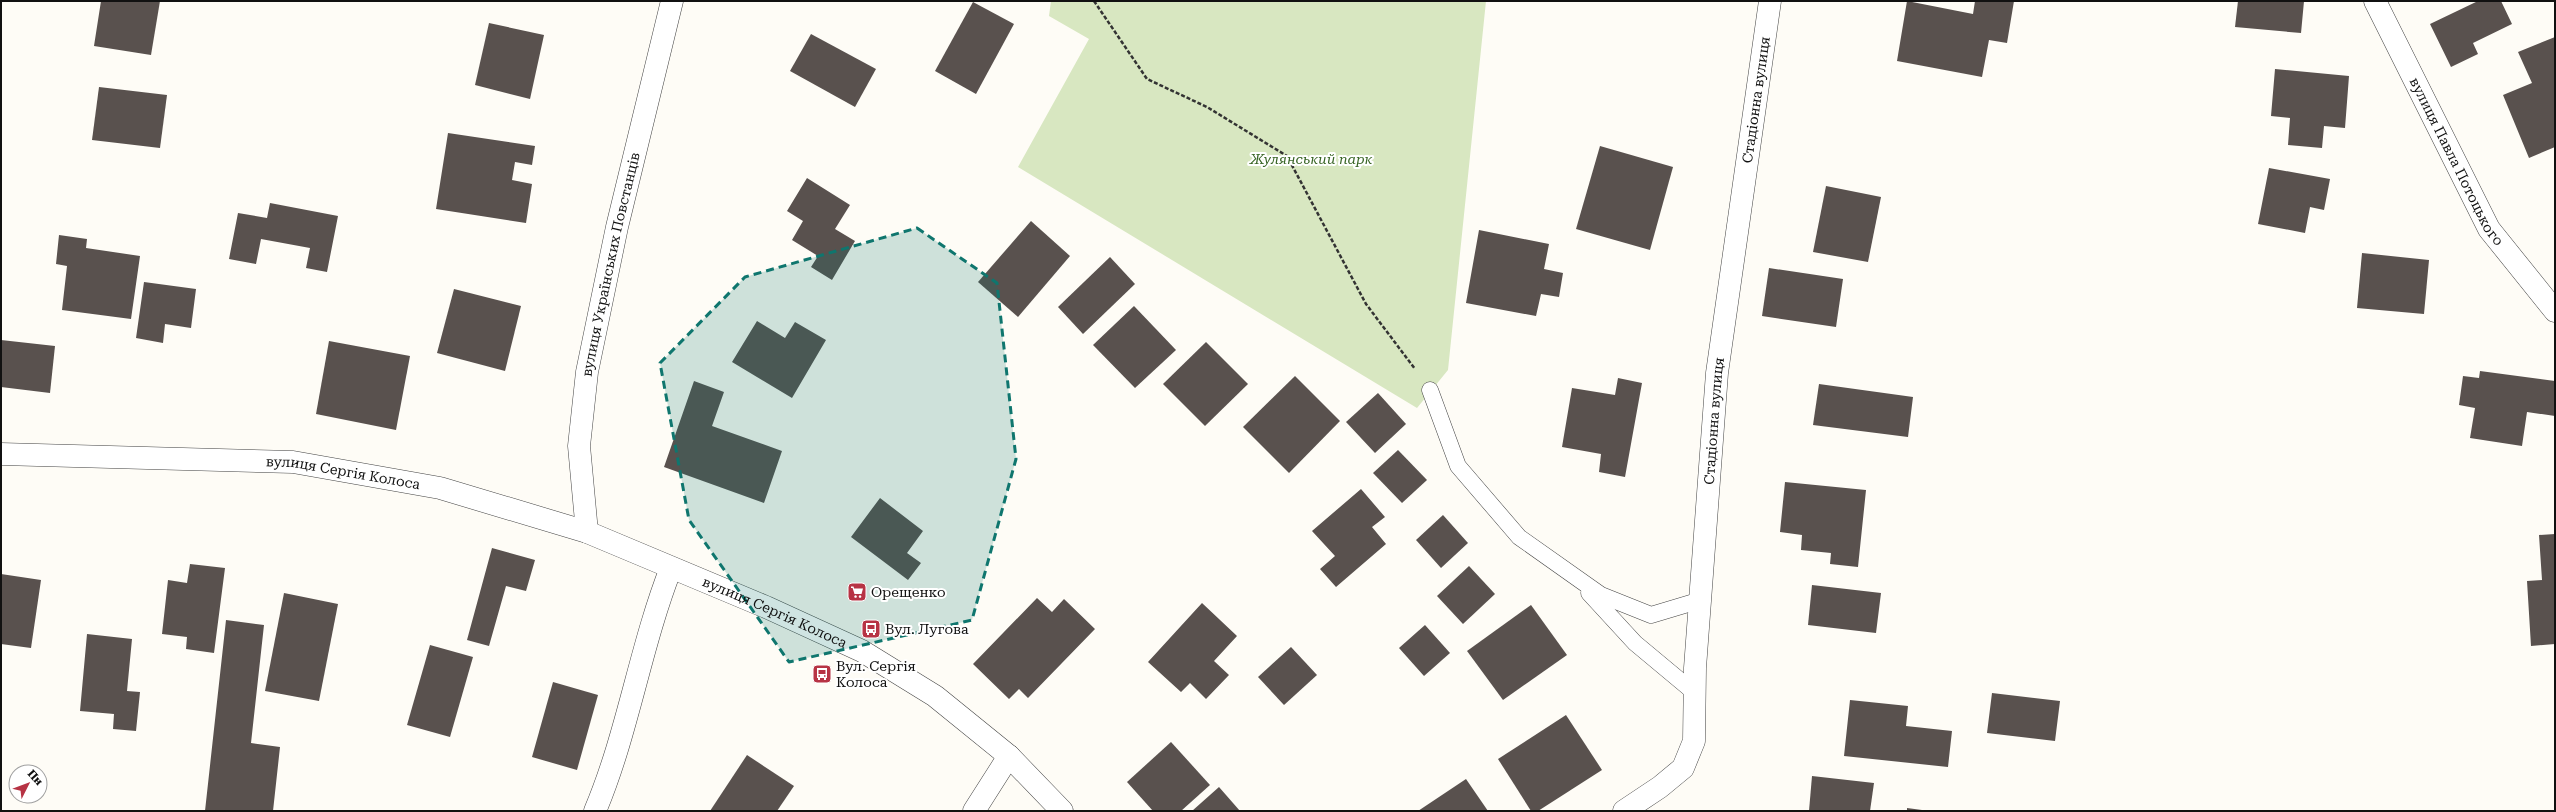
<svg xmlns="http://www.w3.org/2000/svg" width="2556" height="812" viewBox="0 0 2556 812" font-family="'Roboto Serif',serif">
	<rect width="100%" height="100%" fill="#fefcf6"/>
	<polygon fill="#d8e7c1" points="1051,1 1486,1 1448,370 1417,408 1018,167 1089,39 1049,16"/>
	<g fill="#59514e">
		<polygon points="101,1 160,1 151,55 94,46"/>
		<polygon points="1907,1 1973,14 1975,1 2014,1 2007,43 1989,40 1982,77 1897,61"/>
		<polygon points="2238,1 2304,1 2301,33 2235,27"/>
		<polygon points="2478,1 2501,1 2512,24 2473,43 2478,54 2451,67 2430,24"/>
		<polygon points="973,2 1014,24 976,94 935,71"/>
		<polygon points="489,23 544,35 530,99 475,85"/>
		<polygon points="811,34 876,69 855,107 790,71"/>
		<polygon points="2555,37 2555,147 2529,158 2503,95 2532,83 2518,52"/>
		<polygon points="2275,69 2349,76 2345,128 2324,126 2322,148 2288,145 2290,118 2271,116"/>
		<polygon points="99,87 167,95 160,148 92,140"/>
		<polygon points="448,133 535,146 532,165 515,162 512,180 532,184 526,223 436,209"/>
		<polygon points="1600,146 1673,167 1650,250 1576,229"/>
		<polygon points="2269,168 2330,179 2324,210 2310,207 2305,233 2258,224"/>
		<polygon points="807,178 850,205 835,229 855,241 832,280 811,267 818,256 792,240 803,221 787,211"/>
		<polygon points="1826,186 1881,197 1868,262 1813,252"/>
		<polygon points="270,203 338,216 327,272 306,268 310,248 261,239 256,264 229,259 238,213 267,218"/>
		<polygon points="1031,221 1070,256 1018,317 978,282"/>
		<polygon points="1479,230 1549,244 1544,269 1563,273 1559,297 1541,294 1536,316 1466,303"/>
		<polygon points="59,235 87,239 86,248 140,256 131,319 62,310 67,266 56,264"/>
		<polygon points="2362,253 2429,260 2424,314 2357,308"/>
		<polygon points="1110,257 1135,284 1083,334 1058,307"/>
		<polygon points="1769,268 1843,279 1836,327 1762,316"/>
		<polygon points="144,282 196,289 191,328 165,324 163,343 136,338"/>
		<polygon points="454,289 521,306 505,371 437,353"/>
		<polygon points="1134,306 1176,350 1135,388 1093,345"/>
		<polygon points="757,321 785,338 795,322 826,340 792,398 732,362"/>
		<polygon points="1,340 55,346 50,393 1,387"/>
		<polygon points="329,341 410,356 396,430 316,414"/>
		<polygon points="1206,342 1248,384 1205,426 1163,384"/>
		<polygon points="2480,371 2555,381 2555,416 2527,412 2522,446 2470,438 2475,408 2459,405 2463,376 2479,378"/>
		<polygon points="1295,376 1340,421 1289,473 1243,427"/>
		<polygon points="1618,378 1642,383 1625,477 1599,472 1601,454 1562,447 1572,388 1615,395"/>
		<polygon points="694,381 724,392 712,426 782,451 764,503 664,467"/>
		<polygon points="1819,384 1913,397 1908,437 1813,425"/>
		<polygon points="1378,393 1406,424 1375,453 1346,422"/>
		<polygon points="1398,450 1427,480 1402,503 1373,473"/>
		<polygon points="1785,482 1866,490 1858,567 1830,564 1831,553 1801,550 1802,535 1780,532"/>
		<polygon points="1361,489 1385,517 1372,527 1386,544 1336,587 1320,569 1335,556 1312,531"/>
		<polygon points="880,498 923,531 907,553 921,563 908,580 851,537"/>
		<polygon points="1443,515 1468,543 1441,568 1416,540"/>
		<polygon points="2555,534 2555,644 2531,646 2527,581 2542,580 2539,535"/>
		<polygon points="492,548 535,560 526,591 506,586 489,646 467,640"/>
		<polygon points="190,564 225,568 214,653 186,649 187,637 162,634 168,580 187,583"/>
		<polygon points="1469,566 1495,594 1463,624 1437,596"/>
		<polygon points="1,574 41,580 31,648 1,644"/>
		<polygon points="1812,585 1881,593 1876,633 1808,625"/>
		<polygon points="284,593 338,604 319,701 265,691"/>
		<polygon points="1037,598 1052,612 1064,599 1095,629 1028,698 1019,689 1009,699 973,664"/>
		<polygon points="1202,603 1237,636 1214,661 1229,675 1206,699 1190,683 1181,692 1148,662"/>
		<polygon points="1531,605 1567,655 1503,700 1467,651"/>
		<polygon points="226,620 264,625 251,743 280,747 273,811 205,811"/>
		<polygon points="1425,625 1450,653 1424,676 1399,648"/>
		<polygon points="87,634 132,639 127,691 140,692 136,731 113,729 114,714 80,711"/>
		<polygon points="430,645 473,657 450,737 407,725"/>
		<polygon points="1291,647 1317,675 1284,705 1258,677"/>
		<polygon points="553,682 598,695 577,770 532,757"/>
		<polygon points="1992,693 2060,701 2055,741 1987,733"/>
		<polygon points="1850,700 1908,706 1906,726 1952,731 1948,767 1844,756"/>
		<polygon points="1566,715 1602,770 1538,811 1531,811 1498,759"/>
		<polygon points="1171,742 1210,785 1181,811 1153,811 1127,782"/>
		<polygon points="747,755 794,786 777,811 710,811"/>
		<polygon points="1812,776 1874,783 1870,811 1809,811"/>
		<polygon points="1466,779 1488,811 1418,811"/>
		<polygon points="1219,787 1240,811 1192,811"/>
		<polygon points="1907,808 1922,810 1922,811 1907,811"/>
	</g>
	<g fill="none" stroke-linecap="round" stroke-linejoin="round">
		<defs>
			<g id="service">
				<polyline points="1430,390 1458,466 1519,537 1601,595 1651,615 1701,600"/>
				<polyline points="1589,593 1635,643 1695,693"/>
			</g>
			<g id="minor">
				<path id="s1" d="M2375,1l114,228 66,82"/>
				<path d="M595,811c33,-78 45,-164 76,-243"/>
				<polyline points="974,811 1009,756"/>
				<path id="s2" d="M1624,811l36,-24 23,-19 11,-27 1,-73 22,-295 53,-372"/>
			</g>
			<g id="tertiary">
				<path id="s3" d="M1,454l292,8 147,26 147,44 179,75 96,44 73,45 74,60 53,55"/>
				<path id="s4" d="M587,532l-8,-86 8,-74 30,-145 55,-226"/>
			</g>
		</defs>
		<use href="#service" stroke="#444" stroke-width="17"/>
		<use href="#minor" stroke="#444" stroke-width="23"/>
		<use href="#tertiary" stroke="#444" stroke-width="23"/>
		<polyline stroke="#333" stroke-width="2.5" stroke-dasharray="4 2" stroke-linecap="butt" points="1094,1 1147,79 1207,107 1287,156 1366,304 1415,369"/>
		<use href="#service" stroke="#fff" stroke-width="16"/>
		<use href="#minor" stroke="#fff" stroke-width="22"/>
		<use href="#tertiary" stroke="#fff" stroke-width="22"/>
	</g>
	<path fill="#0f766e" fill-opacity="0.2" stroke="#0f766e" stroke-width="3" stroke-dasharray="8 5" stroke-linejoin="round" d="M917,228l80,55 19,176 -44,161 -183,42 -100,-142 -29,-157 85,-86z"/>
	<defs>
		<symbol id="supermarket-square" viewBox="-11 -11 22 22"><rect x="-9" y="-9" width="18" height="18" rx="4" fill="#b73344" stroke="#fff"/><path d="M-6-5.5h2.5l.6 2H6L4.5 2H-2.5L-4.4-4H-6ZM-1.5 3.2a1.3 1.3 0 1 0 .1 0ZM3 3.2a1.3 1.3 0 1 0 .1 0Z" fill="#fff"/></symbol>
		<symbol id="bus-square" viewBox="-11 -11 22 22"><rect x="-9" y="-9" width="18" height="18" rx="4" fill="#b73344" stroke="#fff"/><path d="M-5-6H5V4H4V6H2V4H-2V6H-4V4H-5ZM-3.5-4V0h7V-4ZM-3.5 1.2v1.5H-2V1.2ZM2 1.2v1.5H3.5V1.2Z" fill="#fff"/></symbol>
	</defs>
	<g fill-rule="evenodd">
		<use href="#supermarket-square" x="846" y="581" width="22" height="22"/>
		<use href="#bus-square" x="860" y="618" width="22" height="22"/>
		<use href="#bus-square" x="811" y="663" width="22" height="22"/>
	</g>
	<g text-anchor="middle" stroke-width="4" stroke-linejoin="round" paint-order="stroke">
		<g font-size="14" fill="#111" stroke="#fff">
			<text dy="5" stroke="none"><textPath href="#s2" startOffset="747">Стадіонна вулиця</textPath></text>
			<text dy="5" stroke="none"><textPath href="#s1" startOffset="180">вулиця Павла Потоцького</textPath></text>
			<text dy="5" stroke="none"><textPath href="#s4" startOffset="271">вулиця Українських Повстанців</textPath></text>
			<text dy="5" stroke="none"><textPath href="#s2" startOffset="423">Стадіонна вулиця</textPath></text>
			<text dy="5" stroke="none"><textPath href="#s3" startOffset="343">вулиця Сергія Колоса</textPath></text>
			<text dy="5" stroke="none"><textPath href="#s3" startOffset="799">вулиця Сергія Колоса</textPath></text>
		</g>
		<g font-size="14" font-style="italic" fill="#386525" stroke="#fff">
			<text x="1311" y="164">Жулянський парк</text>
		</g>
		<g font-size="14" fill="#111" stroke="#fff" text-anchor="start">
			<text x="871" y="597">Орещенко</text>
			<text x="885" y="634">Вул. Лугова</text>
			<text x="836" y="671">Вул. Сергія<tspan x="836" dy="16">Колоса</tspan></text>
		</g>
	</g>
	<rect width="2556" height="812" fill="none" stroke="#111111" stroke-width="4"/>
	<g transform="translate(28 784) rotate(48)"><circle r="19" fill="#ffffff" stroke="#a0a0a0"/>
	<path d="M0-3L7 15L0 10L-7 15Z" fill="#b73344"/>
	<text y="-6" font-size="11" font-weight="bold" text-anchor="middle" fill="#111111">Пн</text>
	</g>
</svg>
